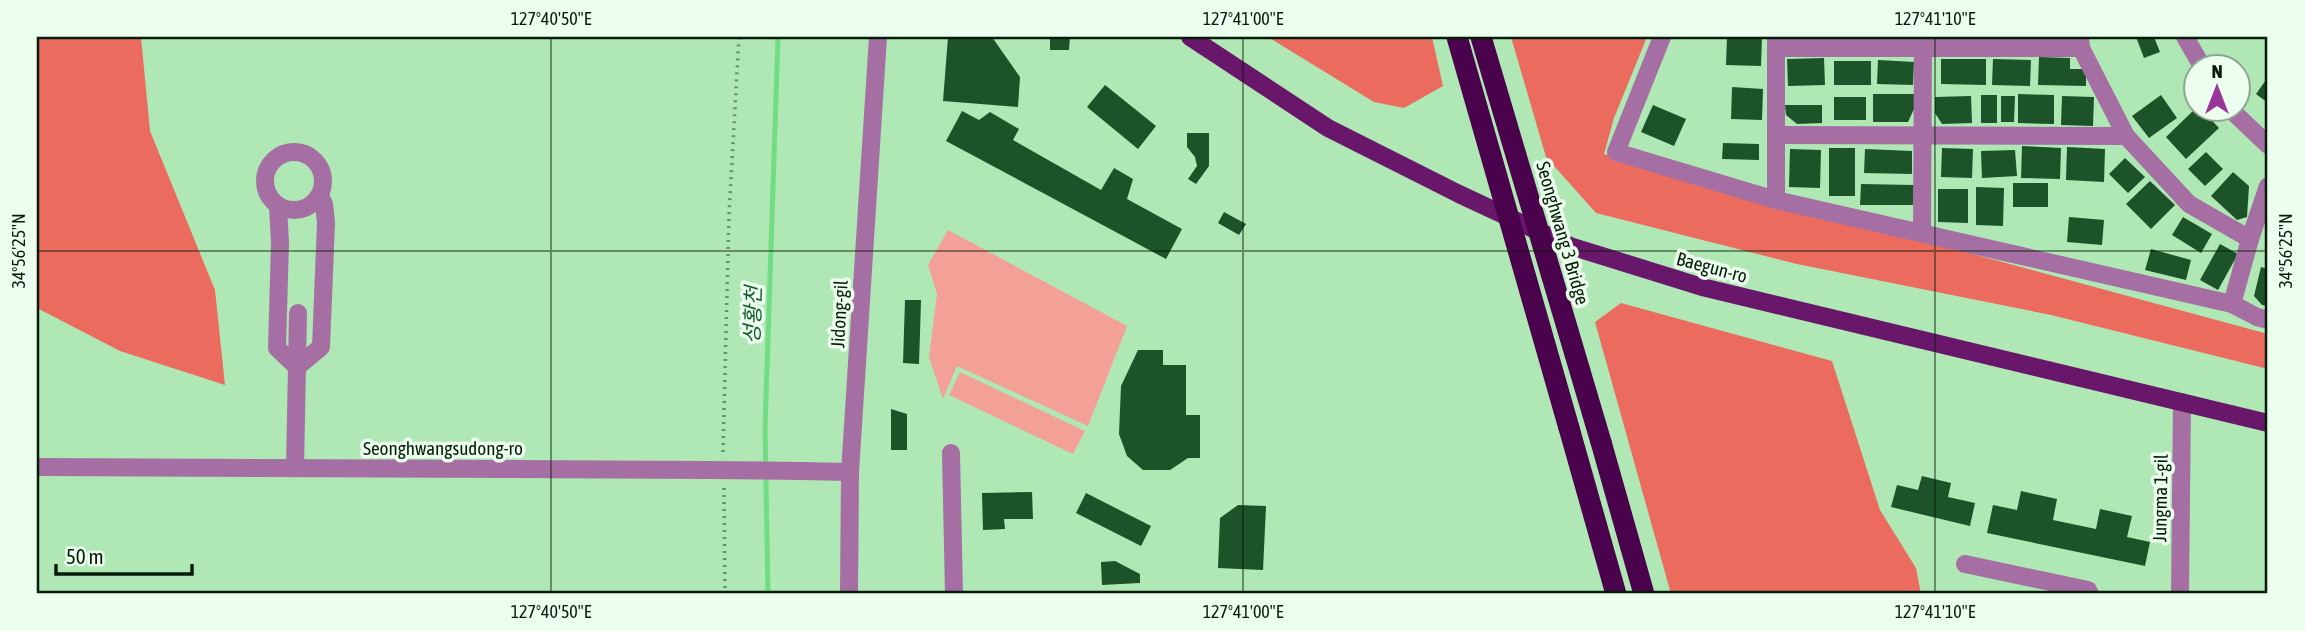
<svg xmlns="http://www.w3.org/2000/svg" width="2305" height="631" viewBox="0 0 2305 631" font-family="'Asap Condensed','Noto Sans KR',sans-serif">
	<rect width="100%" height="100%" fill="#afe8b5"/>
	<g fill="#f3a196">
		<polygon points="948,230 1127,326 1088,426 957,366 943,399 929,357 937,294 928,265"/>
		<polygon points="960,372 1085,431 1073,454 949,395"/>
	</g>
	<g fill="#eb6c5f">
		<polygon points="37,37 141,37 150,131 215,290 225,385 120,351 37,308"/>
		<polygon points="1268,37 1432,37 1443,86 1404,108 1374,102"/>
		<polygon points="1511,37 1647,37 1614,118 1604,154 2268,334 2268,369 2051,315 1797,264 1596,213 1546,157"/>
		<polygon points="1621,303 1832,361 1880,510 1916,568 1921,594 1671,594 1595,322"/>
	</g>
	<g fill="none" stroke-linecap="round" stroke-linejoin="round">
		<polyline stroke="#70dc83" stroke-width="5" points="768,594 765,428 778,37"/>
	</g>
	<g fill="#1c5328">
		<polygon points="948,37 992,37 1020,77 1018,107 943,101"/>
		<polygon points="1050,37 1070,37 1069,50 1050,50"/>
		<polygon points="1727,37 1762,37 1761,66 1726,65"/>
		<polygon points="2136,37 2154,37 2160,52 2144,58"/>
		<polygon points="2039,57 2070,58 2070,69 2086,69 2086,86 2038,85"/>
		<polygon points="1824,58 1825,85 1788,86 1787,59"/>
		<polygon points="1941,59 1986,59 1986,85 1941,84"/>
		<polygon points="1993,59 2031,60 2030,86 1992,85"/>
		<polygon points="1878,60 1914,62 1913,85 1877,84"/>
		<rect x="1834" y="61" width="37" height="24"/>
		<polygon points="2268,77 2268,103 2256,94"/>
		<polygon points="1105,85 1156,126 1138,149 1087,107"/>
		<polygon points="1732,87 1763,89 1762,120 1731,119"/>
		<polygon points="1873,94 1914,94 1914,109 1908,122 1873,122"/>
		<polygon points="2018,94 2054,95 2054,124 2018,123"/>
		<rect x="1981" y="95" width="16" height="28"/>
		<polygon points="2161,95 2177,118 2149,138 2132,116"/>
		<polygon points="1971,96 1972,123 1942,124 1935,113 1935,97"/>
		<polygon points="2001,96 2015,96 2014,122 2001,122"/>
		<polygon points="2062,96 2094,97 2093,126 2061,125"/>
		<rect x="1834" y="97" width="32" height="23"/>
		<polygon points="1653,105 1686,119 1674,146 1641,132"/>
		<polygon points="1785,105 1822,105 1822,123 1797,124 1786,115"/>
		<polygon points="2196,108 2200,108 2219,128 2186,159 2166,137"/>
		<polygon points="962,111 979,120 990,112 1019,129 1013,140 1101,190 1114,168 1133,179 1127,199 1182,229 1166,259 946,141"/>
		<polygon points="1187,133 1209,133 1209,166 1196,184 1188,179 1197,166 1195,157 1187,147"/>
		<polygon points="1723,143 1759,144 1759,160 1722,159"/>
		<polygon points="2022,146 2061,148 2060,179 2021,178"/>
		<polygon points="2067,147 2105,149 2104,182 2066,180"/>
		<rect x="1829" y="148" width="26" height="48"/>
		<polygon points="1942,148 1973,149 1972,178 1941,177"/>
		<polygon points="1790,149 1821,150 1820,188 1789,187"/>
		<polygon points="1865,149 1912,151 1912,174 1864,173"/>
		<polygon points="2015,150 2017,176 1982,178 1981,151"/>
		<polygon points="2206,152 2223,169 2205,186 2188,169"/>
		<polygon points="2125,158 2145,177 2128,193 2109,174"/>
		<polygon points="2233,172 2249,186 2247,217 2237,220 2211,196"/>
		<polygon points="2150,181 2175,205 2151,229 2126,204"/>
		<rect x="2013" y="183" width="35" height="24"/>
		<polygon points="1861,184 1914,185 1913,205 1860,205"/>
		<polygon points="1976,187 2004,188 2003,226 1976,225"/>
		<polygon points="1938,189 1968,189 1968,223 1938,222"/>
		<polygon points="1224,212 1246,224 1239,235 1218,223"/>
		<polygon points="2069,217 2104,220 2102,245 2067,242"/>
		<polygon points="2183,217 2212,234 2201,253 2172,235"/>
		<polygon points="2220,244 2238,254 2218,290 2200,280"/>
		<polygon points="2151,249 2191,260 2186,280 2145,270"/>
		<polygon points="2261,267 2268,269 2268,306 2262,305 2254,296"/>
		<polygon points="905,300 921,300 919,364 903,363"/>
		<polygon points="1138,350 1163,350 1163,365 1186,365 1186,415 1200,415 1200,458 1188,458 1170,470 1143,470 1127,456 1119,434 1121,386"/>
		<polygon points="891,409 907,414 907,450 891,450"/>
		<polygon points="1922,476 1951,483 1948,497 1975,503 1970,526 1891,507 1897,485 1918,490"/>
		<polygon points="2021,491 2057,499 2053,520 2096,529 2100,509 2132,516 2127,537 2150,542 2145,566 1987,533 1993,505 2017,510"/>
		<polygon points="1032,492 1033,519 1004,519 1005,529 983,530 982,493"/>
		<polygon points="1086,493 1151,526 1141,546 1076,513"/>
		<polygon points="1238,505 1266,506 1263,570 1218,568 1220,518"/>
		<polygon points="1115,561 1140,574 1140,583 1102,585 1101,562"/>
	</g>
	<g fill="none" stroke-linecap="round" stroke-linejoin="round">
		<g stroke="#67916b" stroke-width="3.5" stroke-dasharray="2 5" stroke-linecap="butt">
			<polyline points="723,452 729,215 739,37"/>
			<polyline points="724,488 725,594"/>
		</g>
		<g stroke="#a56fa3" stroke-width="18">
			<polyline points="1662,37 1616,152 1776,200 2232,304 2257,317 2268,320"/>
			<polyline points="1776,37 1776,200"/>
			<polyline points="2080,37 2081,48 2126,136 2189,204 2250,239"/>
			<polyline points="2185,37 2202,66"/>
			<polyline points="1776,48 2081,48"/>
			<polyline points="2229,108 2268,145"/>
			<polyline points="1776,135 2126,136"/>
			<circle cx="294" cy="181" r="29"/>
			<polyline points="278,206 280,243 277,348 297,367 321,347 326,223 324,204 320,196"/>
			<polyline points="1922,233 1923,37"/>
			<polyline points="2232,304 2250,239 2268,186"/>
			<polyline points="951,453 954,594"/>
			<polyline points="37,467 708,470"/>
			<polyline points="295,468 298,313"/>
			<polyline points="801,471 850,472"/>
			<polyline points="1965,564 2088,590 2090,594"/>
			<polyline points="849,594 850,472 878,37"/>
			<polyline points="2180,594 2182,402"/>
		</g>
		<polyline stroke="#69176a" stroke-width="18" points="1190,37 1328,128 1459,194 1570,246 1702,287 2268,423"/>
		<g stroke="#4b024c" stroke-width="21">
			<polyline points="1569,428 1616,594"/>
			<polyline points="1601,442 1644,594"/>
		</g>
		<polyline stroke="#a56fa3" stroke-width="18" points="708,470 801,471"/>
		<g stroke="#4b024c" stroke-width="21">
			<polyline points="1457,37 1569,428"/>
			<polyline points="1481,37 1601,442"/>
		</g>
	</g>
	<path fill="none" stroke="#061c09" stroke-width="2" stroke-opacity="0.45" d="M551,37v557M1243,37v557M1935,37v557M37,251h2231"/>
	<g text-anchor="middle" stroke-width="7" stroke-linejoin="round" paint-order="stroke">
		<g font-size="19" fill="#061c09" stroke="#ecfeee">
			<text transform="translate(1563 233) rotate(74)" y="7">Seonghwang 3 Bridge</text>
			<text transform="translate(1712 267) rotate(15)" y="7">Baegun-ro</text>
			<text transform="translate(839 314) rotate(-87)" y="7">Jidong-gil</text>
			<text x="443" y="455">Seonghwangsudong-ro</text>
			<text transform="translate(2160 498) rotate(-89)" y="7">Jungma 1-gil</text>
		</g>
		<g font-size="21" font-style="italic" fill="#0f5d25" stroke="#ecfeee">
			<text transform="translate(753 315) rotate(-88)" y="7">성황천</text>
		</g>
	</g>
	<rect width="2305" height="631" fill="none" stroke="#ecfeee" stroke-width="77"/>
	<g transform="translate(2217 88)"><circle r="33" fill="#ecfeee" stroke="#90a492" stroke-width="2"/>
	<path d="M0-5L12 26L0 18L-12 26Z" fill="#9a359a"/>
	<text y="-10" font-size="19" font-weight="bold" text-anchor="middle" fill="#061c09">N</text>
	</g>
	<path d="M56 564v10h136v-10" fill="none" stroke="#061c09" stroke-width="3.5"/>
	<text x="66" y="564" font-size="21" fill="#061c09" stroke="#ecfeee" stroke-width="5" paint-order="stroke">50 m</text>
	<rect x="38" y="38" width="2228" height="554" fill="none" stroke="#061c09" stroke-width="2.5"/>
	<g font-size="18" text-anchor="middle" fill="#061c09">
		<text x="551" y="25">127°40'50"E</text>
		<text x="1243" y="25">127°41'00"E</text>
		<text x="1935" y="25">127°41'10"E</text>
		<text transform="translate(19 251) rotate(-90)" y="6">34°56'25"N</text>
		<text transform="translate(2286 251) rotate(-90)" y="6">34°56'25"N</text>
		<text x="551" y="618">127°40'50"E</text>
		<text x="1243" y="618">127°41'00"E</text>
		<text x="1935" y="618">127°41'10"E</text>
	</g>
</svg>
